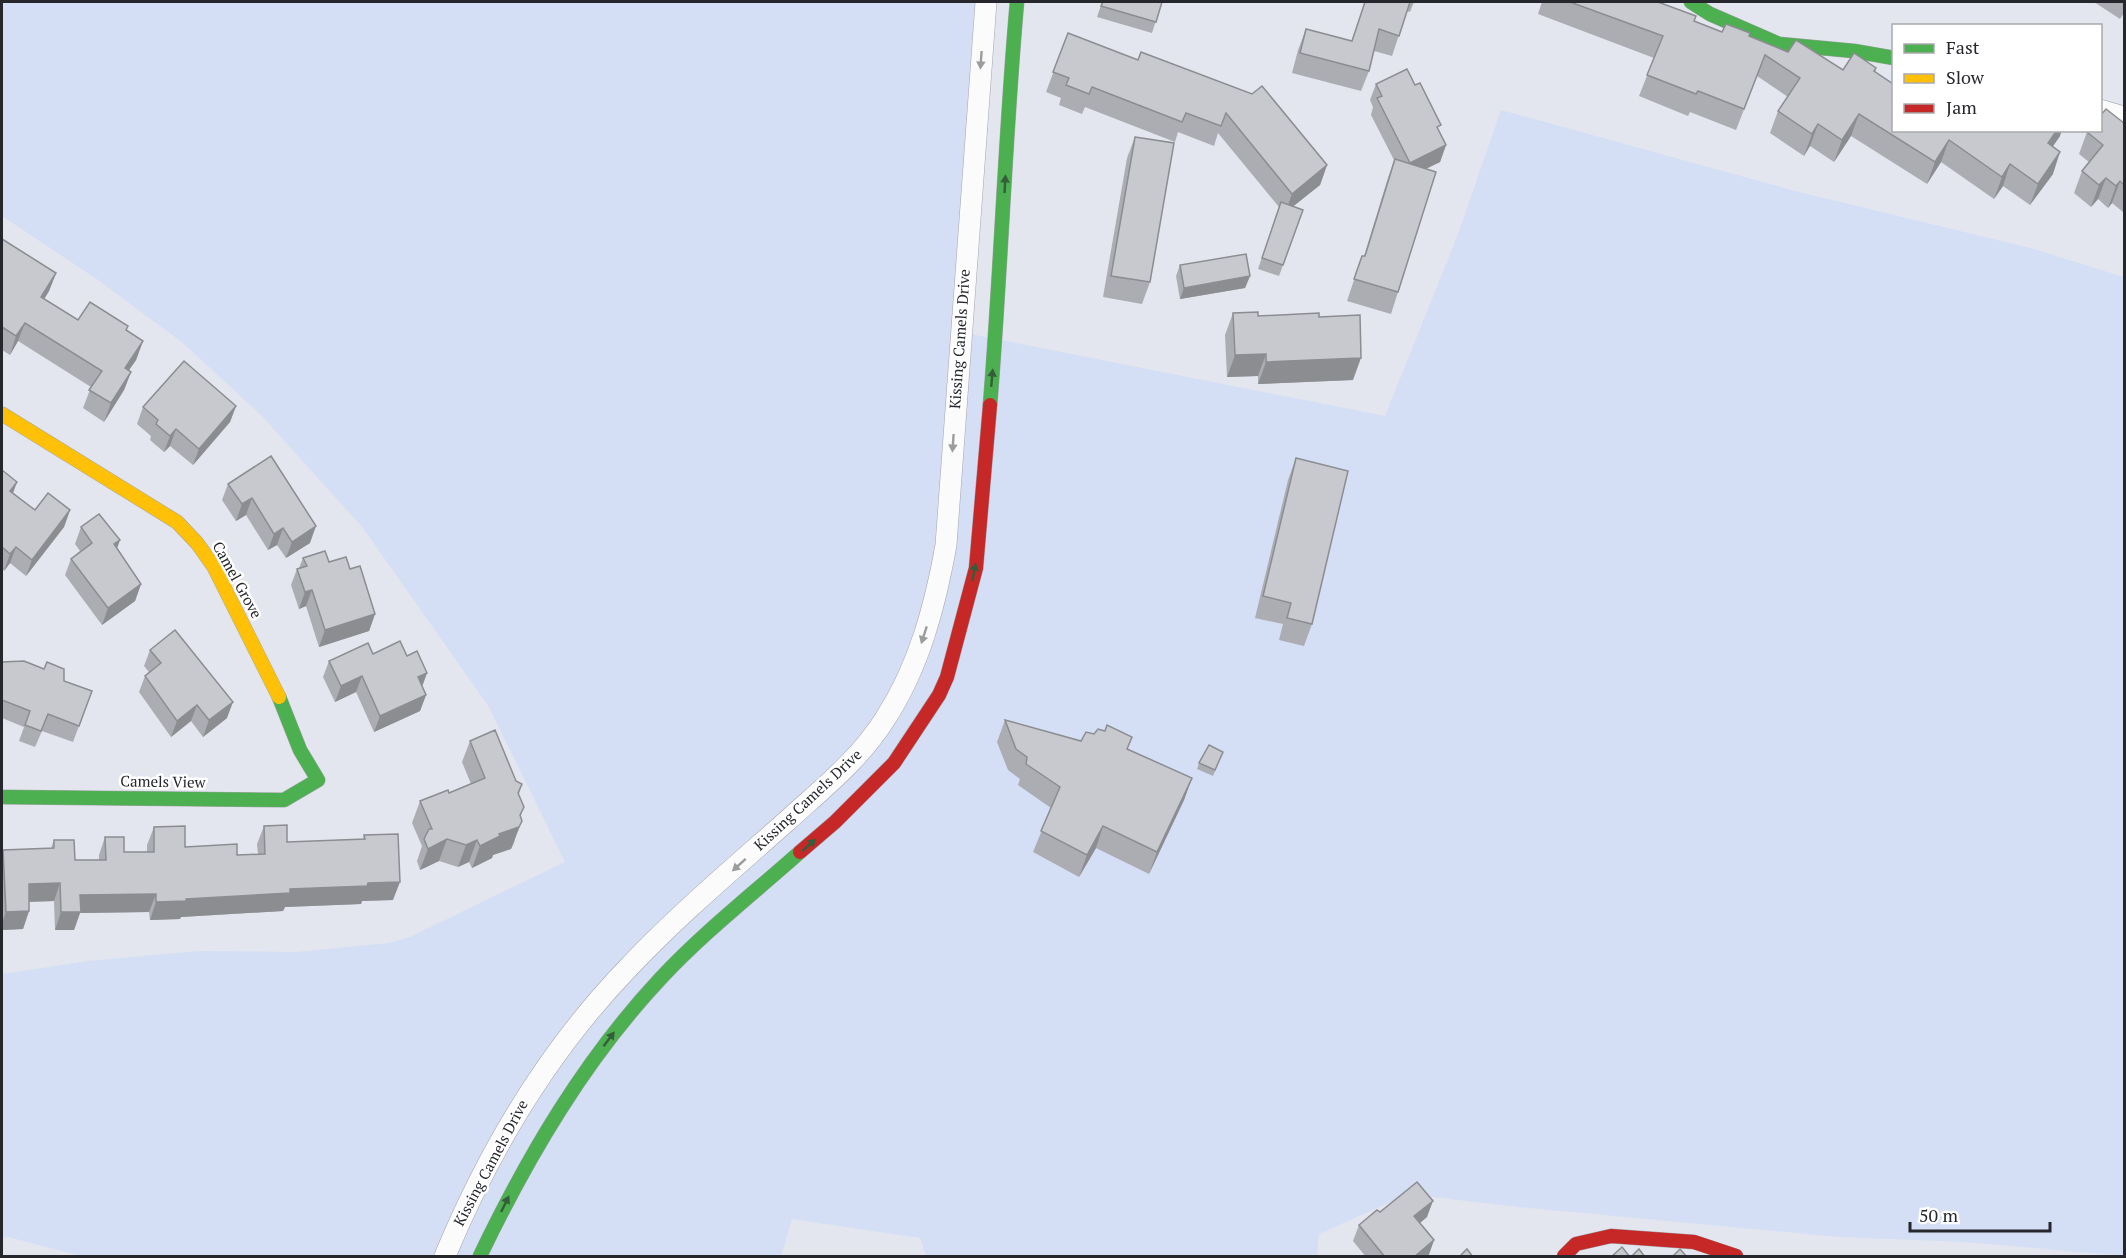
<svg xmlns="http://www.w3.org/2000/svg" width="2126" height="1258" viewBox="0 0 2126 1258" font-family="'PT Serif',serif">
	<rect width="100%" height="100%" fill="#e3e6ee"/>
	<polygon fill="#d4def5" points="2,2 978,2 955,331 1385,416 1457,237 1501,110 1795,191 2030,248 2124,277 2124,1256 1966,1242 1840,1237 1518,1207 1408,1194 1319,1234 1317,1254 1319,1256 926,1256 920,1238 792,1219 781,1256 81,1256 8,1237 2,1238 2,974 88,961 199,951 297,952 389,943 410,937 565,862 489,707 363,528 261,415 183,343 98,280 2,216"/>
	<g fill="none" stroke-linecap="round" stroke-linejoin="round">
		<defs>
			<g id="street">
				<polyline points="2100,110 2124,117"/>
				<path d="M445,1256c44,-106 103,-205 183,-288 50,-53 106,-100 160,-148 34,-31 72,-61 97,-101 34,-52 50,-113 61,-174l40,-543"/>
			</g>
			<g id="fast">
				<polyline points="1691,2 1710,14 1779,44 1854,51 1894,58"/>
				<path d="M990,405c11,-134 15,-269 27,-403"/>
				<polyline points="2,797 284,800 318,780 300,750 279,697"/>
				<path d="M480,1256c48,-100 105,-197 181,-278 43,-46 93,-85 139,-126"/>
			</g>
			<polyline id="slow" points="2,414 177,522 197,543 214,567 279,697"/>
			<g id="jam">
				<polyline points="800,852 835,822 894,763 939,695 947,677 976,568 990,405"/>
				<polyline points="1564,1256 1576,1244 1611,1236 1694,1242 1736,1256"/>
			</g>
		</defs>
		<use href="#street" stroke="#a3a5aa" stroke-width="22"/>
		<use href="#fast" stroke="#a3a5aa" stroke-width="15"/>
		<use href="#slow" stroke="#a3a5aa" stroke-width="15"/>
		<use href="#jam" stroke="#a3a5aa" stroke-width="15"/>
		<use href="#street" stroke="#fbfbfc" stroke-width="21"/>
		<use href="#fast" stroke="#4caf50" stroke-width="14"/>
		<use href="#slow" stroke="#ffc107" stroke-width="14"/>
		<use href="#jam" stroke="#c62828" stroke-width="14"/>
	</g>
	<g fill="#abadb2">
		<polygon points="1102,2 1162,2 1152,33 1097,17"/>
		<polygon points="1365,2 1414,2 1410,12 1407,11 1392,56 1374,51 1369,71 1361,91 1292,73 1298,50 1306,29 1352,41"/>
		<polygon points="1542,2 1658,2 1694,21 1722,32 1749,36 1788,52 1843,70 1876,68 1875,72 1893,130 2060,136 2053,146 2053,174 2030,205 2003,186 1994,199 1941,162 1927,184 1851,136 1834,162 1810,146 1804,156 1770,133 1778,111 1788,97 1757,76 1736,130 1690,112 1688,116 1639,96 1654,58 1538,14"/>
		<polygon points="2094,2 2124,2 2124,13 2120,19"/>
		<polygon points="1068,33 1327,165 1320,185 1293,206 1303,210 1279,276 1258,269 1279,207 1218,133 1214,146 1178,132 1175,142 1085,107 1082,114 1059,105 1061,98 1046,92"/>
		<polygon points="1376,84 1415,85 1446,145 1440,162 1426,169 1398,292 1391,314 1347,301 1362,256 1364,256 1387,181 1394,160 1371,115 1373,107 1370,100"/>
		<polygon points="2124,123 2124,209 2123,212 2112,203 2108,208 2098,199 2091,207 2074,193 2082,171 2089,162 2079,154 2087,132"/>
		<polygon points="1135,137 1150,282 1142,304 1103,297 1127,158"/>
		<polygon points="2,239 56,273 49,291 44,299 78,320 128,326 126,331 143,341 136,360 129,370 131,372 124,390 104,422 83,408 91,387 18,341 10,355 2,350"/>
		<polygon points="1180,265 1250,276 1245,288 1180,299 1176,276"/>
		<polygon points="1233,313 1258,316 1319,317 1353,380 1258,384 1258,376 1227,377 1225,335"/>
		<polygon points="236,406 230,422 193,465 170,446 164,452 150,440 151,436 137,424 143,407"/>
		<polygon points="271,456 310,543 286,558 277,545 268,550 246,515 236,521 222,500 228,484"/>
		<polygon points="1296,458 1312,624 1304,646 1279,640 1283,624 1255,618 1288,480"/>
		<polygon points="2,470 13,493 35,510 70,510 64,527 26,576 10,563 4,571 2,568"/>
		<polygon points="81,527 117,548 141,584 135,601 102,625 65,575 71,559 80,551 75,544"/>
		<polygon points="303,558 329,562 350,569 375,614 369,631 319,647 306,606 299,609 291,585 297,569 299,568"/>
		<polygon points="150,650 227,718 203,737 191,721 171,737 139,692 145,676 149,672 144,666"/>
		<polygon points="373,654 407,656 427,673 422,687 426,695 420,711 374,732 356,692 335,702 323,677 329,661"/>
		<polygon points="2,662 64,681 92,691 73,742 42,731 35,747 19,741 24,727 2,718"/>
		<polygon points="1005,720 1081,741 1127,750 1192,778 1184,800 1149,874 1096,848 1079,877 1033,852 1051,808 1018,785 1020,779 1008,770 997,742"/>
		<polygon points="470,741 516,781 522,784 519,794 520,817 514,843 511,849 493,855 492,858 472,868 469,862 458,867 439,861 420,870 417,861 422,846 412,823 420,801 449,793 471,784 462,762"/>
		<polygon points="1223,752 1213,776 1197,769 1199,763"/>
		<polygon points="264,826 287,842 363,839 364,835 393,900 362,901 361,904 285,907 283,911 181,917 180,919 150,920 149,912 80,913 74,930 55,930 54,901 29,902 29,911 23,929 2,930 2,853 3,850 51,848 54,840 75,860 99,860 99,855 105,837 124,852 147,852 147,845 154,827 185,847 237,855 258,854 257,844"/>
		<polygon points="1380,1212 1427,1217 1420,1223 1434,1240 1428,1257 1366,1257 1353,1241 1359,1225"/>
	</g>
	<g fill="#8b8d91">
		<polygon points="1859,114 1851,136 1834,162 1842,140"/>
		<polygon points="1818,124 1810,146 1804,156 1812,134"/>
		<polygon points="2057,130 2062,130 2060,136 2040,165 2048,143"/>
		<polygon points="1949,140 1941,162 1927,184 1935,162"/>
		<polygon points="1446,145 1440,162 1404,179 1410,163"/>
		<polygon points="2060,152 2053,174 2030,205 2038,184"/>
		<polygon points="2010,164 2003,186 1994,199 2002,177"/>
		<polygon points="1327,165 1320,185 1285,213 1292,194"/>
		<polygon points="2106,178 2098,199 2091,207 2099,185"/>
		<polygon points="2120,181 2112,203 2108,208 2116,186"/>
		<polygon points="56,273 49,291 34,316 41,297"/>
		<polygon points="1250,276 1245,288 1180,299 1184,288"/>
		<polygon points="25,323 18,341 10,355 16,336"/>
		<polygon points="143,341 136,360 118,386 125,368"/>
		<polygon points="1266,354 1258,376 1227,377 1235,355"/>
		<polygon points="1361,358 1353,380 1258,384 1266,362"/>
		<polygon points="131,372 124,390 104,422 111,403"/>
		<polygon points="236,406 230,422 193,465 199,449"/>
		<polygon points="176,429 170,446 164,452 170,436"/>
		<polygon points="17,482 11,499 10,491"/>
		<polygon points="252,498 246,515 236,521 242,504"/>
		<polygon points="70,510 64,527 26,576 32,560"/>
		<polygon points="316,526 310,543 286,558 292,542"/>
		<polygon points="283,528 277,545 268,550 274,534"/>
		<polygon points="120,540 114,557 114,544"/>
		<polygon points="16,547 10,563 4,571 10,554"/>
		<polygon points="141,584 135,601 102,625 108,608"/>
		<polygon points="312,590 306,606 299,609 305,592"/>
		<polygon points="375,614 369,631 319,647 325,630"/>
		<polygon points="427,673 421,689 418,677"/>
		<polygon points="362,676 356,692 335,702 341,686"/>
		<polygon points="426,695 420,711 374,732 380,716"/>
		<polygon points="233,702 227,718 203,737 209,720"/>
		<polygon points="197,705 191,721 171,737 177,721"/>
		<polygon points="1192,778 1184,800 1149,874 1157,852"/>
		<polygon points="524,807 516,828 522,821 511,849 493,855 492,858 472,868 480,846 499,834 520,815"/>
		<polygon points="1103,826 1096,848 1079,877 1087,855"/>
		<polygon points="447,839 439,861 420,870 428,849"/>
		<polygon points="477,840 469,862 458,867 466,845"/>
		<polygon points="400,882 393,900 362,901 361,904 285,907 283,911 181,917 180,919 150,920 156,902 290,889 368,883"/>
		<polygon points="60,883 54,901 22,902 29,884"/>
		<polygon points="156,894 149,912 80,913 74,930 55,930 61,912 80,895"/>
		<polygon points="29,911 23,929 2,930 2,923 6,912"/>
		<polygon points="1433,1201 1427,1217 1408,1233 1414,1216"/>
		<polygon points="1434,1240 1428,1257 1414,1257"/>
	</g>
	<g fill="#c7c9cf" stroke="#8b8d91" stroke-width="1.5">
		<polygon points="1103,2 1162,2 1156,22 1101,6"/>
		<polygon points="1365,2 1410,2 1399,36 1379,29 1369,71 1300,53 1306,29 1352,41"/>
		<polygon points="1570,2 1658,2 1696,16 1694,21 1722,32 1726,24 1750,33 1749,36 1788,52 1796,40 1843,70 1854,53 1876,68 1874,71 1893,84 1893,130 2057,130 2048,143 2060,152 2038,184 2010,164 2002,177 1949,140 1935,162 1859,114 1842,140 1818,124 1812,134 1778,111 1800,78 1765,55 1744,109 1698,91 1696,94 1647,75 1663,36"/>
		<polygon points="1068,33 1138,60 1141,52 1252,94 1262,86 1327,165 1292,194 1226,113 1221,126 1186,113 1182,122 1092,87 1089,94 1066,85 1069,78 1053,72"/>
		<polygon points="1407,69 1415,85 1420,83 1441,125 1437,127 1446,145 1410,163 1377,98 1382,96 1376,84"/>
		<polygon points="2106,109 2124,123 2124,185 2120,181 2116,186 2106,178 2099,185 2082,171 2103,145 2087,132 2089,130 2100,130 2100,116"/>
		<polygon points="1135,137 1174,143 1150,282 1111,276"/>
		<polygon points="1395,159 1436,172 1398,292 1354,279 1362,256 1365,256"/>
		<polygon points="1281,202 1303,210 1283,265 1262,258"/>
		<polygon points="2,239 56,273 41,297 78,320 90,302 128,326 126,330 143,341 125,368 131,372 111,403 89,390 102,371 25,323 16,336 2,327"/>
		<polygon points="1246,254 1250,276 1184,288 1180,265"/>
		<polygon points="1258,312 1258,316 1319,313 1319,317 1360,315 1361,358 1266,362 1266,354 1235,355 1233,313"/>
		<polygon points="184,361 236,406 199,449 176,429 170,436 156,424 158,420 143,407"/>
		<polygon points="271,456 316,526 292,542 283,528 274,534 252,498 242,504 228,484"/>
		<polygon points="1296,458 1348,471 1312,624 1287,618 1291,603 1263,596"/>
		<polygon points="2,470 17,482 10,491 35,510 48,493 70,510 32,560 16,547 10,554 2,547"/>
		<polygon points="99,514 120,540 114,544 141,584 108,608 71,559 92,543 81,527"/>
		<polygon points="325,551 329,562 346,557 350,569 360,566 375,614 325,630 312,590 305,592 297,569 307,566 303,558"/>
		<polygon points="175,630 233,702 209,720 197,705 177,721 145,676 161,663 150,650"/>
		<polygon points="400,641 407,656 417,651 427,673 418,677 426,695 380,716 362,676 341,686 329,661 368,643 373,654"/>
		<polygon points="24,661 44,669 47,662 64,669 64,681 92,691 79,726 48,714 41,731 25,725 30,711 2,700 2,662"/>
		<polygon points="1005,720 1081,741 1086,732 1094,734 1098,729 1105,731 1107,725 1132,737 1127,749 1192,778 1157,852 1103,826 1087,855 1041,831 1060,787 1026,764 1027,757 1016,749"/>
		<polygon points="495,730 516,781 522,784 518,793 524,807 520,815 522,821 519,827 499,834 500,836 480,846 477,840 466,845 447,839 428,849 424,839 429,829 432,829 420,801 448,790 449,793 485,778 470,741"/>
		<polygon points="1209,745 1223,752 1215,770 1199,763"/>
		<polygon points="287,825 287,842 365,839 364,835 398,834 400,882 368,883 367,886 290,889 290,893 186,899 186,901 156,902 156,894 80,895 81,912 61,912 60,883 29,884 29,911 6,912 3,850 54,848 54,840 74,840 75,860 106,860 105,837 124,837 124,852 154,852 154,827 185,826 185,847 237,844 237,855 265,854 264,826"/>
		<polygon points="1417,1182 1433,1201 1414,1216 1434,1240 1414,1257 1385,1257 1359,1225 1377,1210 1380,1212"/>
		<polygon points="1622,1247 1630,1257 1611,1257"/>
		<polygon points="1467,1249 1473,1257 1459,1257"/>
		<polygon points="1639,1249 1645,1257 1631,1257"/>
		<polygon points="1680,1249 1687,1257 1672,1257"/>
	</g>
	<defs><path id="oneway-solid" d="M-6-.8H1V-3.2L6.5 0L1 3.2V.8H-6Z" transform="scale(1.5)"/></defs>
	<g fill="#9b9c9e">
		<use href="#oneway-solid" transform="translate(981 60) rotate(94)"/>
		<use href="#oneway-solid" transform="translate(953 443) rotate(94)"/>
		<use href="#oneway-solid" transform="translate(924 635) rotate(108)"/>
		<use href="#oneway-solid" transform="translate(739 865) rotate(138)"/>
	</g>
	<g fill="#355d3a">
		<use href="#oneway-solid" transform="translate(1005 184) rotate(-87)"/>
		<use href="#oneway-solid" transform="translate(992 378) rotate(-85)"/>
		<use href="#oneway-solid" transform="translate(974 572) rotate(-79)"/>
		<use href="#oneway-solid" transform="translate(809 845) rotate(-42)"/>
		<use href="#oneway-solid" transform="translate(609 1039) rotate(-53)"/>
		<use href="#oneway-solid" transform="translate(505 1204) rotate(-64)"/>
	</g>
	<g text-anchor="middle" stroke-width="5" stroke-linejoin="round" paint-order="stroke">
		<g font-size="15" fill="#25272c" stroke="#fff">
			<text transform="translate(960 339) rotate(-86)" y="5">Kissing Camels Drive</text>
			<text transform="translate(237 580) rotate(61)" y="5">Camel Grove</text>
			<text transform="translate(163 782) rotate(1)" y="5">Camels View</text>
			<text transform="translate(808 800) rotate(-43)" y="5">Kissing Camels Drive</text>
			<text transform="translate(491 1163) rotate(-62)" y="5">Kissing Camels Drive</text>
		</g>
	</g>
	<rect width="2126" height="1258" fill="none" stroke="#25272c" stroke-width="6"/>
	<rect x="1892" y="24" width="210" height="108" fill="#ffffff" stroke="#a8a9ab" stroke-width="1.5"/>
	<rect x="1904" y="44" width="30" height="9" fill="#4caf50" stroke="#a8a9ab" stroke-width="1.5"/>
	<text x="1946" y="54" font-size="18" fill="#25272c">Fast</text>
	<rect x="1904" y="74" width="30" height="9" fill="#ffc107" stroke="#a8a9ab" stroke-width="1.5"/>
	<text x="1946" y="84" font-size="18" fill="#25272c">Slow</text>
	<rect x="1904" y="104" width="30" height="9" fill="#c62828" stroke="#a8a9ab" stroke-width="1.5"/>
	<text x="1946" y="114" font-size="18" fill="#25272c">Jam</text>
	<path d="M1910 1222v9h140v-9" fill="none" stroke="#25272c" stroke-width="3"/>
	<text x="1919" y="1222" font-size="18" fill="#25272c" stroke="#ffffff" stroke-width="4.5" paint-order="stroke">50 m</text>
</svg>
